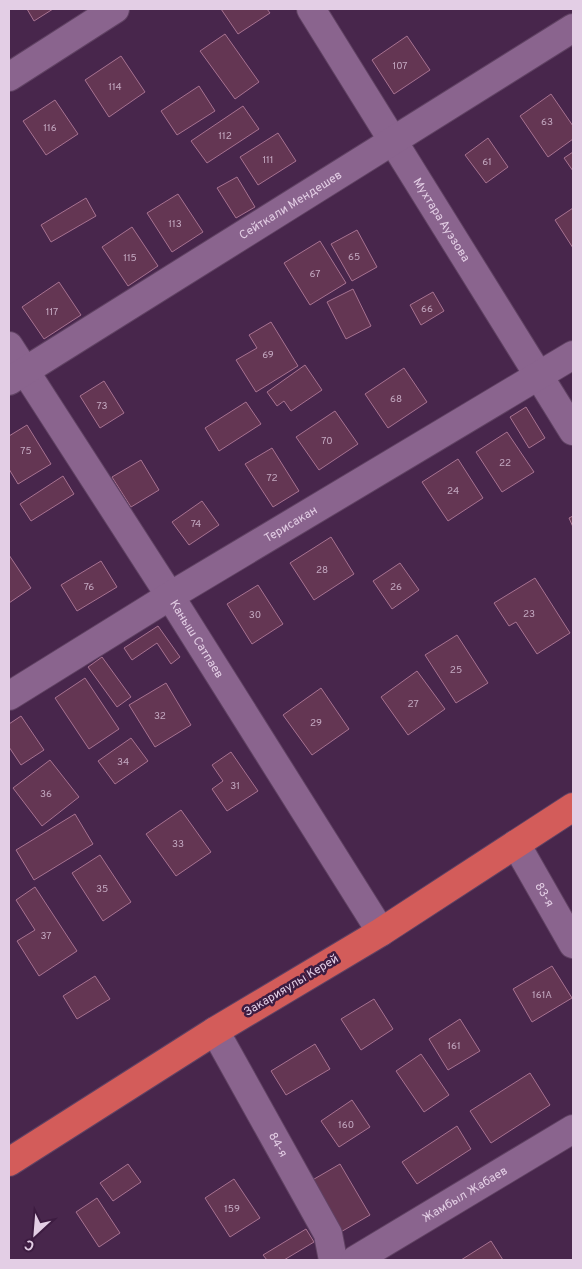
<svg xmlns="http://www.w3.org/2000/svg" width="582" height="1269" viewBox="0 0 582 1269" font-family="Overpass,sans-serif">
	<rect width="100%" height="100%" fill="#48264c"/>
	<g fill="#643653" stroke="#a77291">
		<polygon points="27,9 53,9 34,21"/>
		<polygon points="221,9 267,9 270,13 238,34"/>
		<polygon points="225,34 259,82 235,99 200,51"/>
		<polygon points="407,36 430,70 394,94 372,60"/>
		<polygon points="121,56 145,92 109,117 85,80"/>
		<polygon points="199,86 215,111 177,135 161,111"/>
		<polygon points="551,94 573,126 573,139 548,157 520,116"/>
		<polygon points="55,100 78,134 46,155 23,121"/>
		<polygon points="243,106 259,129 207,163 191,141"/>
		<polygon points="278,133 296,161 258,185 240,157"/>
		<polygon points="488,138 508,167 486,183 465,155"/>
		<polygon points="573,152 573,171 564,158"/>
		<polygon points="237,177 255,207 236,218 217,188"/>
		<polygon points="178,194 203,232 172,252 147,213"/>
		<polygon points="86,198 96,216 51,242 41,225"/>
		<polygon points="573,208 573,248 555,220"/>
		<polygon points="132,227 158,266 128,286 102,247"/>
		<polygon points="357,230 377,267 352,281 331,244"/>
		<polygon points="320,241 346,283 310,305 284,263"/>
		<polygon points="59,282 81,315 44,339 22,307"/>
		<polygon points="353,289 371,326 346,339 327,302"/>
		<polygon points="433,292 444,311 421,325 410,305"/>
		<polygon points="271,322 298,366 256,392 236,360 257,348 249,335"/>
		<polygon points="305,365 322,390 291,411 284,401 277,406 267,392"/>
		<polygon points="404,368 427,402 388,428 365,394"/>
		<polygon points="104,381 124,413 100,428 80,396"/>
		<polygon points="246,402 261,424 219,451 205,428"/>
		<polygon points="526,407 545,438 529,448 510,417"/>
		<polygon points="335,411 358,444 319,470 296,437"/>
		<polygon points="27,425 51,464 18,484 9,469 9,436"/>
		<polygon points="507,432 534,472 502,492 476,452"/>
		<polygon points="272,448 299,491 273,507 245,464"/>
		<polygon points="458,459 483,498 448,521 422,482"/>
		<polygon points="141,460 159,490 131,507 112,477"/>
		<polygon points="63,476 74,494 31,521 20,504"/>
		<polygon points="202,501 219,525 189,545 172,522"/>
		<polygon points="573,516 573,527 569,518"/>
		<polygon points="331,537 354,574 314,600 290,563"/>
		<polygon points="9,555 31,588 9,603"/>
		<polygon points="101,561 117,587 77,611 61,585"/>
		<polygon points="400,563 419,590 392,609 373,581"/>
		<polygon points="535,578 570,633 537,654 516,622 509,626 494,603"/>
		<polygon points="258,585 283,624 252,644 227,604"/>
		<polygon points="158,626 180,657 171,664 157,643 132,660 124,648"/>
		<polygon points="457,635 488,683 456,703 425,655"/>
		<polygon points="102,657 131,697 117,707 88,667"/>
		<polygon points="417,671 445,709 408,735 381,697"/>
		<polygon points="85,678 119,729 89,749 55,698"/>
		<polygon points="166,683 191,725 155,747 129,705"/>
		<polygon points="321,688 349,729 312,755 283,715"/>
		<polygon points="21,716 44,750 21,765 9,747 9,724"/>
		<polygon points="131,738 148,761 115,784 98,761"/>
		<polygon points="231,752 258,791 227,811 212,789 223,781 212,765"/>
		<polygon points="50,760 79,797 42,826 13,788"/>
		<polygon points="181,810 211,852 176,876 146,834"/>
		<polygon points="75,814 93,844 34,880 16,850"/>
		<polygon points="100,855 131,902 103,921 72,873"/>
		<polygon points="35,887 77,951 39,976 17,941 35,930 16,900"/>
		<polygon points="552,966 572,998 532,1022 513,989"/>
		<polygon points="95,976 110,999 77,1019 63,996"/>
		<polygon points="374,999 393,1029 361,1050 341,1019"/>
		<polygon points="460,1019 480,1051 448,1070 429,1039"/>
		<polygon points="315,1044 330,1069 286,1095 271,1071"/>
		<polygon points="421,1054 449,1095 424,1112 396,1071"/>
		<polygon points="530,1073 550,1105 491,1143 470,1111"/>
		<polygon points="352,1100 370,1127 339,1147 321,1121"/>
		<polygon points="457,1126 471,1149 417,1184 402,1162"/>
		<polygon points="128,1164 141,1182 113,1201 100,1183"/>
		<polygon points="340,1164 370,1215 339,1233 309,1182"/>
		<polygon points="234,1179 260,1218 230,1237 205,1198"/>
		<polygon points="97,1198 120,1233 99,1247 76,1212"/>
		<polygon points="306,1229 314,1242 284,1260 267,1260 263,1255"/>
		<polygon points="491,1241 503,1260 461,1260"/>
	</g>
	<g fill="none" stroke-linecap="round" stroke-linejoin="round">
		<defs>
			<g id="minor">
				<path id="s1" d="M311,9l262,422"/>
				<polyline points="9,77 115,9"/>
				<path id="s2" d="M9,346l161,250 211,336"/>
				<path id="s3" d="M9,381l564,-353"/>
				<path id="s4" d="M9,696l161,-100 403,-241"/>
				<path id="s5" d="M516,844l57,100"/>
				<path id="s6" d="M215,1031l113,203 5,26"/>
				<path id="s7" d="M355,1260l218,-131"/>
			</g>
			<polyline id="highway" points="9,1162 215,1031 381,932 573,807"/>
		</defs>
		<use href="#minor" stroke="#604263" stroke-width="30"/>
		<use href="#highway" stroke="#604263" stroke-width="30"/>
		<use href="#minor" stroke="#8a648e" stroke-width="28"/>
		<use href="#highway" stroke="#d35c5a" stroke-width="28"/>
	</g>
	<g text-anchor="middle" stroke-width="5" stroke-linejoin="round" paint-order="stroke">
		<g font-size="10" fill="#c3a8c0">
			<text x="400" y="69">107</text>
			<text x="115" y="90">114</text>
			<text x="547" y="125">63</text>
			<text x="50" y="131">116</text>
			<text x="225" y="139">112</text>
			<text x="268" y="163">111</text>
			<text x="487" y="165">61</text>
			<text x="175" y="227">113</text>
			<text x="354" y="260">65</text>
			<text x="130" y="261">115</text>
			<text x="315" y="277">67</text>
			<text x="427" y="312">66</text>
			<text x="52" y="315">117</text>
			<text x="268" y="358">69</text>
			<text x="396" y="402">68</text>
			<text x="102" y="409">73</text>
			<text x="327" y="444">70</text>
			<text x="26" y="454">75</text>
			<text x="505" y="466">22</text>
			<text x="272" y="481">72</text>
			<text x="453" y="494">24</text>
			<text x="196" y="527">74</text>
			<text x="322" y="573">28</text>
			<text x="89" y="590">76</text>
			<text x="396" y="590">26</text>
			<text x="529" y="617">23</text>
			<text x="255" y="618">30</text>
			<text x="456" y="673">25</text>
			<text x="413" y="707">27</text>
			<text x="160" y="719">32</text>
			<text x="316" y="726">29</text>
			<text x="123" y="765">34</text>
			<text x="235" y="789">31</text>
			<text x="46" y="797">36</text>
			<text x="178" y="847">33</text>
			<text x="102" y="892">35</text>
			<text x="46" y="939">37</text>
			<text x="542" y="998">161А</text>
			<text x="454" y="1049">161</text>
			<text x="346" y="1128">160</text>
			<text x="232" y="1212">159</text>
		</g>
		<g font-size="12" fill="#e3cee5" stroke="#3d1c41">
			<text dy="4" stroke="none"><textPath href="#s3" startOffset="332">Сейткали Мендешев</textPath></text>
			<text dy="4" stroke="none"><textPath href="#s1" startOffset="248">Мухтара Ауэзова</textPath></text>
			<text dy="4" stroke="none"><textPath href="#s4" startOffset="330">Терисакан</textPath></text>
			<text dy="4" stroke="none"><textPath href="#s2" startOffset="348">Каныш Сатпаев</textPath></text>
			<text dy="4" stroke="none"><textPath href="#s5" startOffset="58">83-я</textPath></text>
			<text transform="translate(291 985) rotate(-31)" y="4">Закарияулы Керей</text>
			<text dy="4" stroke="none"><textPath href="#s6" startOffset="130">84-я</textPath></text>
			<text dy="4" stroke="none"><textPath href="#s7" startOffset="128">Жамбыл Жабаев</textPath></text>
		</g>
	</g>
	<rect width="582" height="1269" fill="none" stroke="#e3cee5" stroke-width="20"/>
	<g transform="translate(35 1234) rotate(206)" stroke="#3d1c41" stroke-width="4" paint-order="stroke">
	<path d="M0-4L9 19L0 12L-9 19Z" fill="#e3cee5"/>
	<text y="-8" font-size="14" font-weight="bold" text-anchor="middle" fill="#e3cee5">С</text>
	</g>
</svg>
